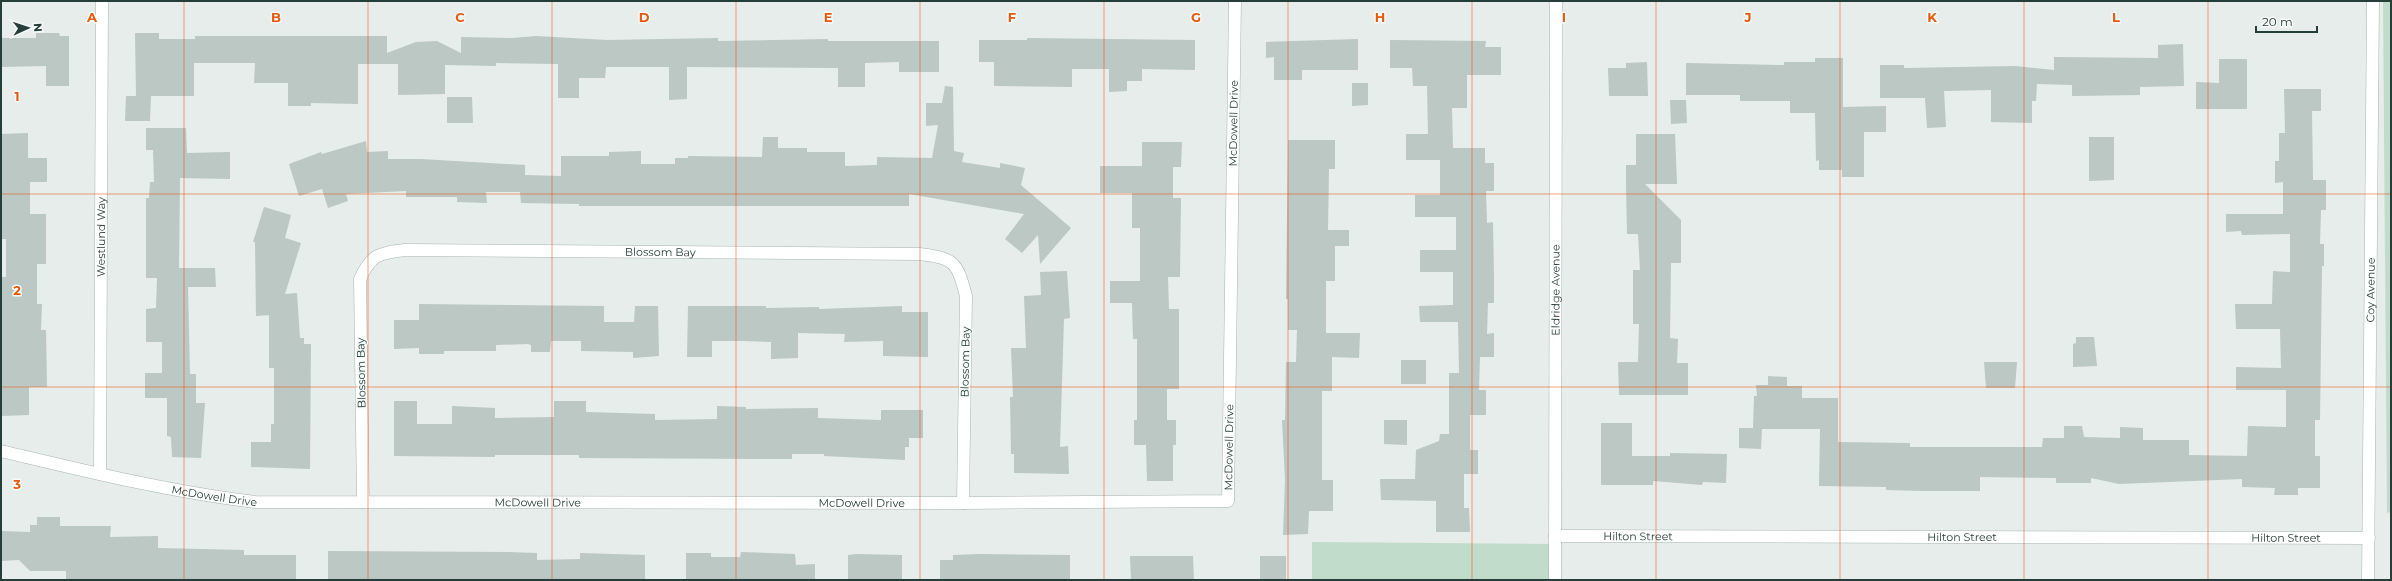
<svg xmlns="http://www.w3.org/2000/svg" width="2392" height="581" viewBox="0 0 2392 581" font-family="Montserrat,sans-serif">
	<rect width="100%" height="100%" fill="#e6edea"/>
	<g fill="#c1dcca">
		<polygon points="2383,1 2391,1 2391,512 2387,513"/>
		<polygon points="1312,542 1552,544 1551,580 1312,580"/>
	</g>
	<g fill="#bbc8c3">
		<polygon points="36,33 59,33 60,36 69,36 69,86 46,86 46,66 1,67 1,38 36,38"/>
		<polygon points="135,33 159,33 159,39 195,39 195,36 387,36 387,53 416,42 437,41 461,53 461,37 512,38 536,36 607,40 718,38 718,41 828,39 828,41 939,41 939,72 899,72 899,62 865,63 865,87 838,87 838,68 687,67 687,99 669,100 669,67 606,67 605,78 579,78 579,98 558,98 558,64 496,63 496,66 445,65 445,94 398,95 398,64 358,64 358,104 311,103 311,106 288,106 288,83 254,83 255,63 194,63 194,96 151,96 150,121 125,121 126,96 136,96"/>
		<polygon points="1027,38 1195,40 1195,70 1142,69 1142,81 1127,81 1127,91 1109,92 1109,69 1072,69 1072,87 994,86 994,62 979,62 979,40 1027,40"/>
		<polygon points="1358,39 1358,70 1302,70 1302,80 1274,80 1274,57 1266,58 1266,42"/>
		<polygon points="1390,40 1486,41 1485,47 1501,47 1501,75 1467,75 1467,108 1452,108 1453,148 1485,148 1485,163 1494,163 1494,191 1486,191 1487,223 1493,222 1494,276 1494,303 1488,303 1487,334 1494,333 1494,357 1480,357 1479,390 1486,390 1486,415 1470,415 1470,450 1478,450 1478,474 1464,474 1464,508 1469,508 1470,532 1436,532 1436,501 1381,500 1380,479 1415,479 1416,450 1439,441 1440,434 1449,434 1449,373 1459,373 1458,322 1420,322 1419,306 1453,305 1453,272 1420,272 1420,250 1456,250 1456,217 1415,217 1415,195 1440,195 1440,160 1406,160 1406,134 1428,134 1427,86 1413,86 1412,68 1390,68"/>
		<polygon points="2183,44 2184,86 2140,87 2140,95 2072,96 2072,85 2037,84 2036,101 2032,101 2032,123 1991,122 1991,90 1944,91 1946,127 1927,128 1925,98 1880,98 1880,65 1904,65 1904,68 2015,66 2054,70 2054,57 2158,58 2158,45"/>
		<polygon points="1815,58 1843,58 1843,107 1886,106 1886,132 1864,132 1864,177 1842,177 1842,170 1819,170 1819,160 1816,161 1815,113 1790,113 1790,101 1740,101 1740,95 1686,95 1686,63 1784,65 1784,62 1815,62"/>
		<polygon points="2219,59 2247,59 2247,109 2196,109 2196,82 2219,83"/>
		<polygon points="1647,62 1648,96 1609,96 1608,68 1626,68 1626,63"/>
		<polygon points="1352,83 1368,83 1368,105 1352,106"/>
		<polygon points="945,86 953,87 954,151 964,153 962,162 1000,168 1000,163 1025,168 1021,185 1071,228 1040,264 1038,235 1022,253 1005,239 1024,214 909,194 909,206 579,206 579,204 521,203 520,192 486,192 487,203 457,202 457,197 406,197 406,191 346,194 348,201 328,208 322,189 299,196 289,164 321,152 322,154 366,141 367,152 388,151 388,159 421,159 525,165 525,175 561,176 561,156 609,156 609,152 641,151 641,164 675,164 675,158 688,158 688,156 762,157 763,137 778,137 778,148 807,148 807,152 845,152 845,166 877,165 877,157 932,158 938,125 926,126 926,103 942,103"/>
		<polygon points="2284,89 2321,89 2321,111 2312,111 2313,180 2326,180 2326,210 2321,210 2320,244 2324,244 2324,266 2322,266 2320,420 2315,420 2315,456 2320,456 2320,488 2298,488 2298,495 2274,495 2275,488 2242,487 2242,479 2119,484 2091,478 2091,483 2056,483 2056,478 1980,477 1980,491 1923,491 1886,490 1886,487 1819,486 1820,429 1762,429 1761,449 1739,448 1739,428 1753,428 1754,396 1757,396 1756,385 1768,385 1768,376 1787,377 1787,386 1802,386 1802,398 1838,398 1838,442 1910,443 1910,447 2042,447 2043,438 2064,438 2064,426 2082,426 2084,437 2120,438 2120,427 2143,428 2143,440 2189,440 2189,455 2247,456 2248,426 2286,427 2286,390 2236,390 2236,367 2281,368 2280,329 2236,329 2235,304 2272,304 2273,271 2290,272 2290,234 2242,235 2241,231 2226,232 2226,214 2283,214 2283,182 2275,183 2275,161 2279,161 2279,133 2285,133"/>
		<polygon points="447,97 472,97 473,123 447,123"/>
		<polygon points="1670,100 1686,100 1687,123 1671,124"/>
		<polygon points="146,128 186,128 187,153 230,152 230,179 180,178 179,268 215,268 216,287 188,287 190,374 196,374 196,403 205,403 201,458 172,457 171,437 167,436 167,398 145,398 145,373 162,373 162,342 146,342 146,309 156,308 157,278 146,278 146,198 149,198 150,182 154,182 153,150 146,150"/>
		<polygon points="28,133 28,158 47,158 47,182 30,182 30,214 46,214 46,264 37,264 37,304 42,304 41,330 46,330 47,387 29,387 29,415 1,416 1,277 6,277 6,239 1,239 1,134"/>
		<polygon points="1636,134 1675,134 1677,184 1645,184 1681,220 1681,263 1671,263 1670,338 1678,339 1677,363 1688,363 1688,395 1619,395 1618,362 1638,362 1639,324 1633,324 1633,270 1640,270 1638,234 1627,234 1626,184 1626,165 1636,165"/>
		<polygon points="2089,137 2114,137 2114,180 2089,181"/>
		<polygon points="1288,140 1335,140 1335,169 1329,169 1328,230 1349,230 1349,246 1335,246 1335,281 1326,281 1326,333 1360,333 1359,358 1332,357 1332,391 1322,391 1322,480 1333,480 1333,511 1309,511 1308,534 1283,535 1285,480 1282,420 1285,420 1286,362 1296,362 1297,330 1288,330 1288,299 1286,299"/>
		<polygon points="1142,142 1182,142 1181,167 1173,167 1173,198 1181,198 1180,277 1168,277 1169,309 1179,309 1179,389 1167,389 1167,420 1176,420 1176,445 1173,445 1173,481 1147,481 1146,445 1134,445 1134,420 1137,420 1137,339 1133,339 1132,303 1110,303 1110,281 1140,281 1140,228 1132,228 1132,193 1100,193 1100,166 1142,166"/>
		<polygon points="264,207 291,215 285,238 301,243 285,294 297,293 300,338 304,338 304,344 311,344 310,469 251,467 251,442 271,442 271,424 274,424 274,368 269,368 269,315 256,316 255,242 253,242"/>
		<polygon points="1067,271 1070,318 1064,319 1060,447 1068,446 1069,474 1014,473 1014,454 1011,454 1010,397 1013,397 1011,348 1026,348 1024,296 1041,295 1040,272"/>
		<polygon points="419,304 604,306 604,322 634,322 635,306 658,306 659,356 633,358 633,352 581,351 581,341 551,341 550,352 531,352 531,345 528,344 496,345 496,351 444,351 444,354 419,354 419,348 394,349 394,320 419,320"/>
		<polygon points="688,306 766,306 766,308 819,307 819,309 902,306 902,312 928,312 928,357 883,356 883,341 844,342 845,334 798,333 798,358 771,359 771,342 743,341 712,341 712,357 687,357"/>
		<polygon points="2076,337 2094,337 2097,366 2073,367 2073,344 2076,343"/>
		<rect x="1401" y="360" width="25" height="24"/>
		<polygon points="1984,362 2017,362 2015,388 1986,388"/>
		<polygon points="394,401 417,401 417,424 452,424 452,406 495,408 495,418 554,417 554,401 586,401 586,412 655,414 655,420 717,419 717,406 746,407 746,409 818,408 818,418 881,420 881,410 923,410 923,438 909,438 909,447 905,447 905,460 824,456 824,454 792,454 792,459 769,459 579,458 579,455 495,455 495,457 394,456"/>
		<polygon points="1384,420 1407,420 1407,445 1384,444"/>
		<polygon points="1601,423 1632,423 1632,456 1670,456 1670,453 1727,454 1726,483 1703,482 1702,485 1653,481 1653,485 1601,485"/>
		<polygon points="37,517 60,517 60,526 111,526 110,537 158,536 158,548 244,550 244,555 296,555 296,580 66,580 66,571 30,571 19,560 1,561 1,531 30,532 30,525 37,525"/>
		<polygon points="328,551 508,552 537,553 537,560 580,559 580,553 645,555 645,580 328,580"/>
		<polygon points="741,552 795,554 796,565 815,564 815,580 686,580 686,553 711,553 711,557 740,557"/>
		<polygon points="856,554 902,555 902,580 848,580 848,555"/>
		<polygon points="980,554 1070,555 1070,580 940,580 940,560 953,560 953,555"/>
		<polygon points="1130,556 1193,556 1194,580 1131,580"/>
		<rect x="1260" y="556" width="26" height="24"/>
	</g>
	<g fill="none" stroke-linecap="round" stroke-linejoin="round">
		<defs>
			<g id="minor">
				<path id="s1" d="M1,451c84,20 169,41 254,51l708,1 265,-2 7,-500"/>
				<path id="s2" d="M100,474l2,-473"/>
				<path id="s3" d="M363,502l-3,-223c11,-25 20,-26 45,-29l514,4c36,4 38,8 47,42l-3,207"/>
				<path id="s4" d="M1555,536l814,2"/>
				<path id="s5" d="M1555,580l1,-579"/>
				<path id="s6" d="M2368,580l5,-579"/>
			</g>
		</defs>
		<use href="#minor" stroke="#a9b5b1" stroke-width="13"/>
		<use href="#minor" stroke="#fff" stroke-width="12"/>
	</g>
	<path fill="none" stroke="#e8590c" stroke-width="1" stroke-opacity="0.55" d="M184,1v579M368,1v579M552,1v579M736,1v579M920,1v579M1104,1v579M1288,1v579M1472,1v579M1656,1v579M1840,1v579M2024,1v579M2208,1v579M1,194h2390M1,387h2390"/>
	<g text-anchor="middle" stroke-width="3" stroke-linejoin="round" paint-order="stroke">
		<g font-size="11" fill="#263e39" stroke="#f6faf8">
			<text dy="4" stroke="none"><textPath href="#s1" startOffset="1610">McDowell Drive</textPath></text>
			<text dy="4" stroke="none"><textPath href="#s2" startOffset="237">Westlund Way</textPath></text>
			<text dy="4" stroke="none"><textPath href="#s3" startOffset="536">Blossom Bay</textPath></text>
			<text dy="4" stroke="none"><textPath href="#s5" startOffset="290">Eldridge Avenue</textPath></text>
			<text dy="4" stroke="none"><textPath href="#s6" startOffset="290">Coy Avenue</textPath></text>
			<text transform="translate(965 362) rotate(-89)" y="4">Blossom Bay</text>
			<text transform="translate(361 373) rotate(-91)" y="4">Blossom Bay</text>
			<text dy="4" stroke="none"><textPath href="#s1" startOffset="1286">McDowell Drive</textPath></text>
			<text dy="4" stroke="none"><textPath href="#s1" startOffset="218">McDowell Drive</textPath></text>
			<text dy="4" stroke="none"><textPath href="#s1" startOffset="542">McDowell Drive</textPath></text>
			<text dy="4" stroke="none"><textPath href="#s1" startOffset="866">McDowell Drive</textPath></text>
			<text dy="4" stroke="none"><textPath href="#s4" startOffset="83">Hilton Street</textPath></text>
			<text dy="4" stroke="none"><textPath href="#s4" startOffset="407">Hilton Street</textPath></text>
			<text dy="4" stroke="none"><textPath href="#s4" startOffset="731">Hilton Street</textPath></text>
		</g>
	</g>
	<g font-size="13" text-anchor="middle" font-weight="bold" fill="#e8590c" stroke="#f6faf8" stroke-width="3" stroke-linejoin="round" paint-order="stroke">
		<text x="92" y="22">A</text>
		<text x="276" y="22">B</text>
		<text x="460" y="22">C</text>
		<text x="644" y="22">D</text>
		<text x="828" y="22">E</text>
		<text x="1012" y="22">F</text>
		<text x="1196" y="22">G</text>
		<text x="1380" y="22">H</text>
		<text x="1564" y="22">I</text>
		<text x="1748" y="22">J</text>
		<text x="1932" y="22">K</text>
		<text x="2116" y="22">L</text>
		<text x="17" y="101">1</text>
		<text x="17" y="295">2</text>
		<text x="17" y="489">3</text>
	</g>
	<rect width="2392" height="581" fill="none" stroke="#263e39" stroke-width="4"/>
	<g transform="translate(28 28) rotate(87)" stroke="#f6faf8" stroke-width="3" paint-order="stroke">
	<path d="M0-3L7 15L0 10L-7 15Z" fill="#263e39"/>
	<text y="-6" font-size="11" font-weight="bold" text-anchor="middle" fill="#263e39">N</text>
	</g>
	<path d="M2256 26v6h61v-6" fill="none" stroke="#263e39" stroke-width="2"/>
	<text x="2262" y="26" font-size="12" fill="#263e39" stroke="#f6faf8" stroke-width="3" paint-order="stroke">20 m</text>
</svg>
